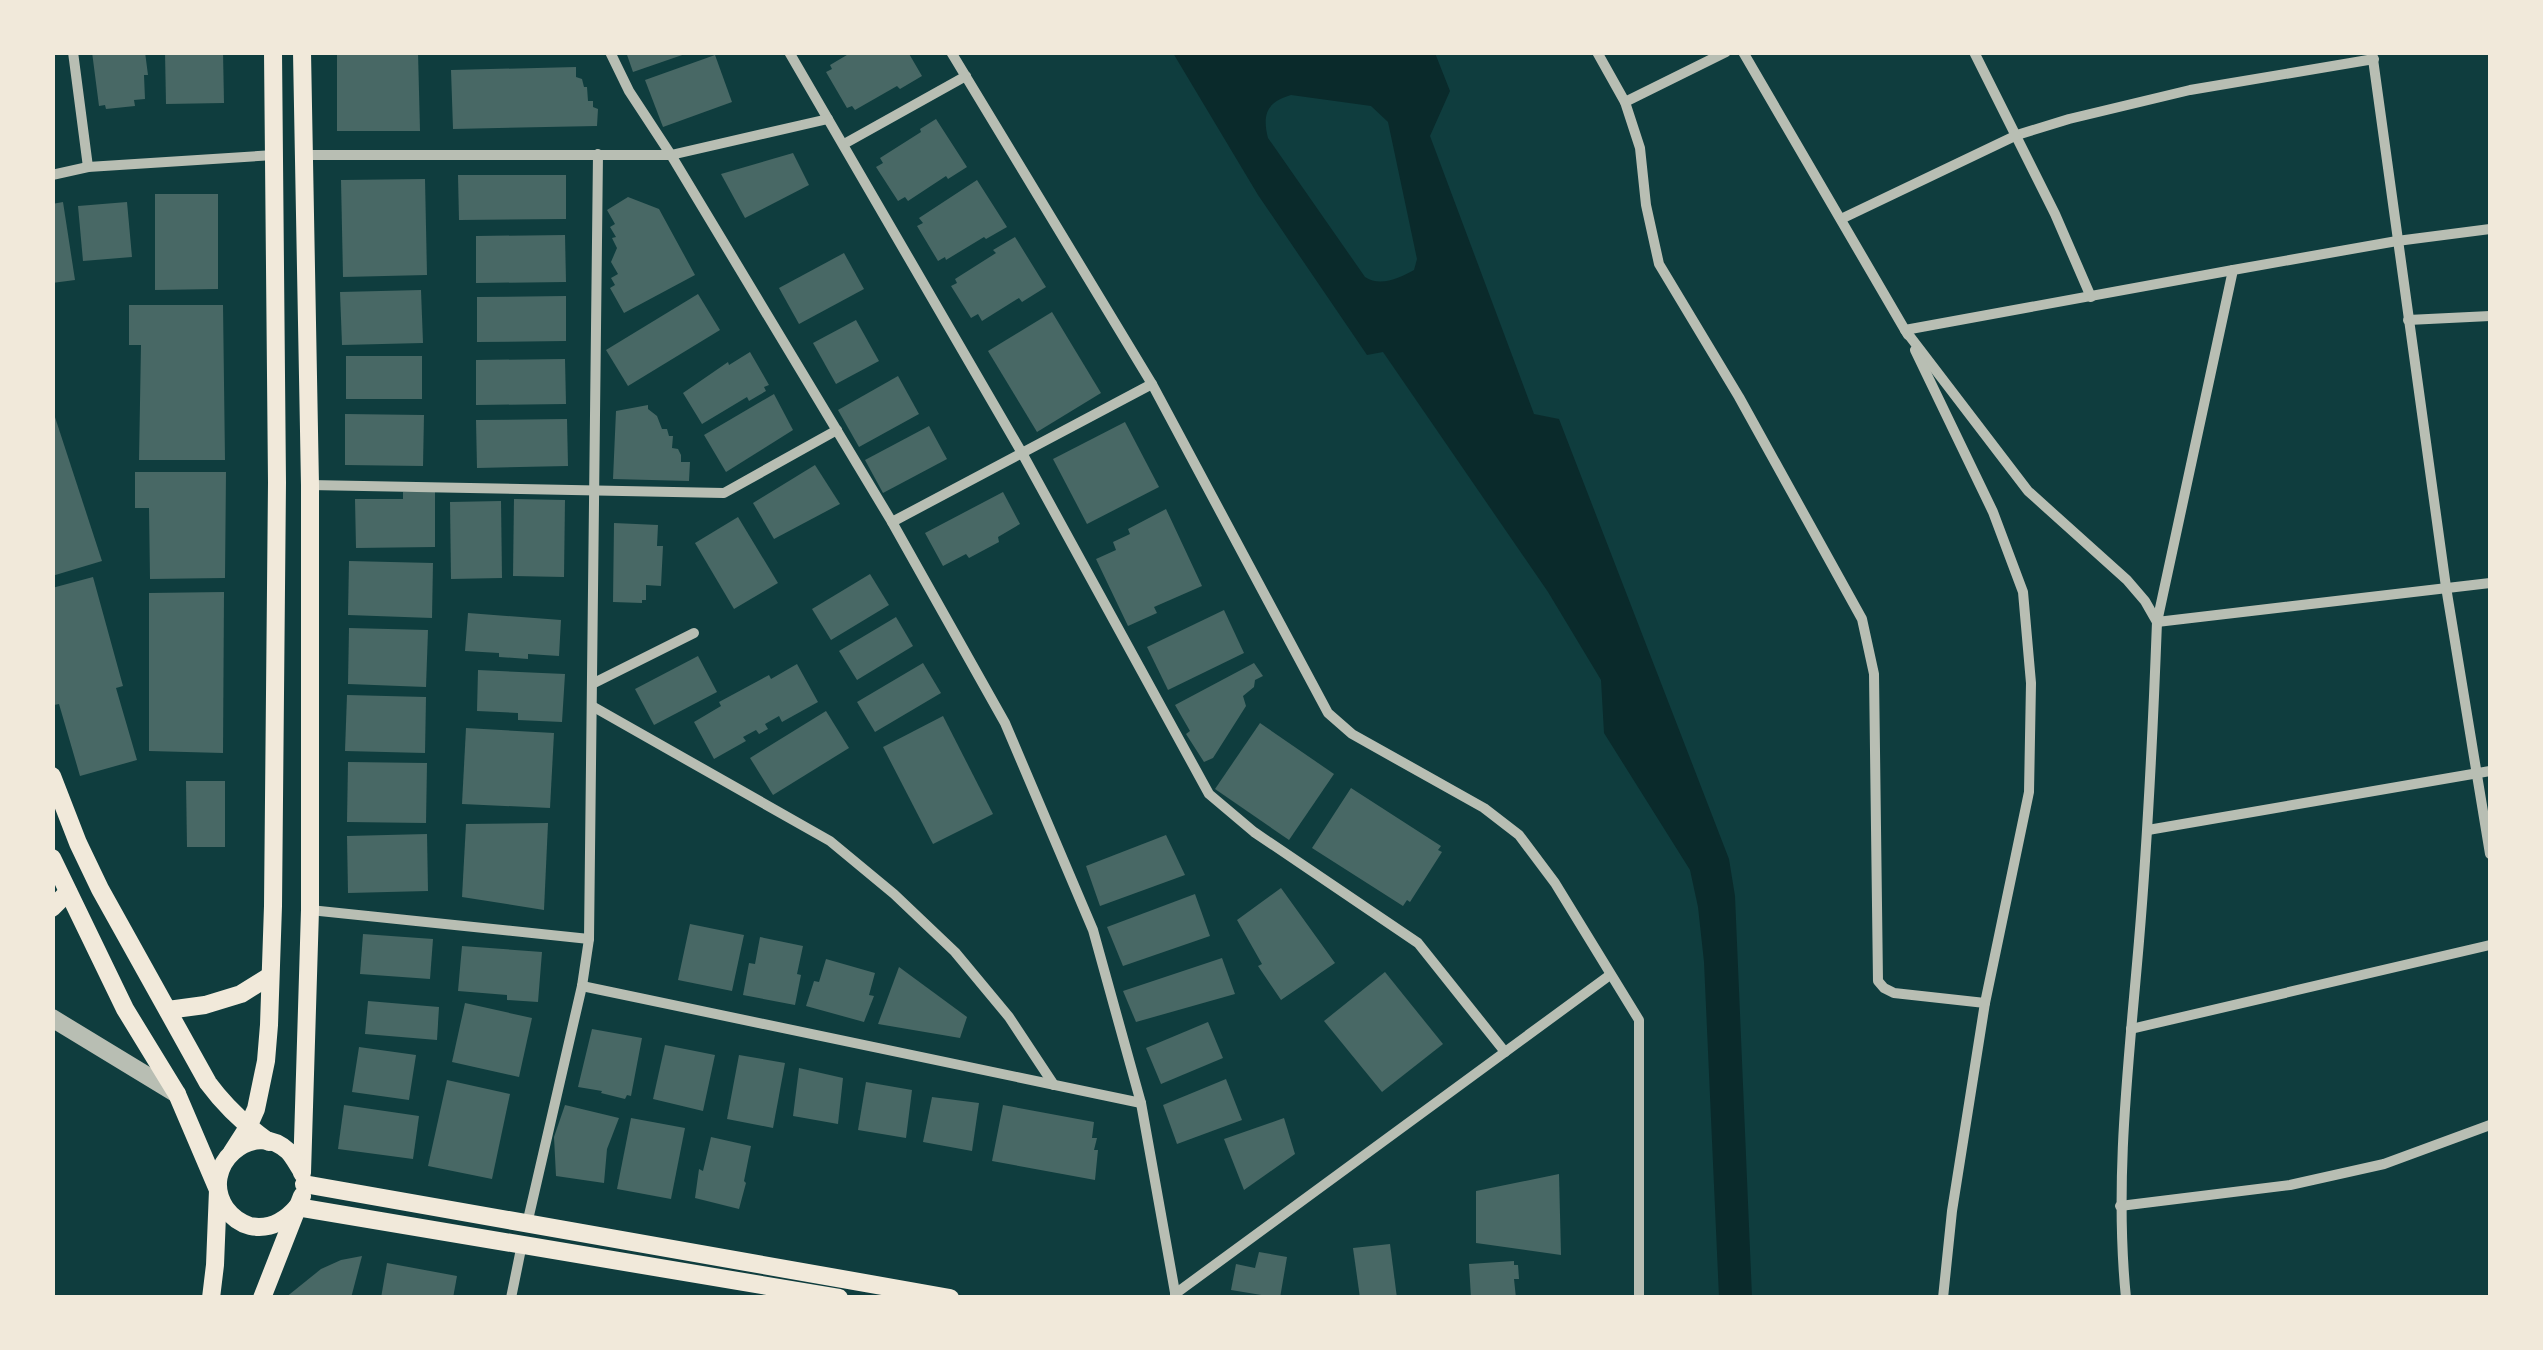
<svg xmlns="http://www.w3.org/2000/svg" width="2543" height="1350" viewBox="0 0 2543 1350" font-family="'Titillium Web',sans-serif">
	<rect width="100%" height="100%" fill="#0f3d3e"/>
	<path fill="#0a2a2b" fill-rule="evenodd" d="M1173,53h262l15,38 -20,45 104,278 25,5 170,440 6,37 17,401h-33l-15,-335 -6,-55 -8,-37 -86,-137 -3,-53 -53,-88 -165,-240 -16,3 -109,-160zM1291,95l80,11 17,16 29,137 -3,11c-14,8 -34,17 -49,7l-97,-139c-6,-24 -1,-36 23,-43z"/>
	<g fill="#486865">
		<polygon points="92,52 145,52 148,75 144,75 145,99 134,100 135,106 106,109 105,105 99,106"/>
		<polygon points="165,52 223,52 224,103 166,104"/>
		<polygon points="337,52 418,52 420,131 337,131"/>
		<polygon points="626,52 688,52 688,53 633,72"/>
		<polygon points="852,52 908,52 922,76 900,89 897,86 855,110 852,106 847,108 826,72 832,69 830,65"/>
		<polygon points="715,55 732,102 663,127 645,80"/>
		<polygon points="576,67 576,77 582,79 584,87 587,87 588,101 593,101 593,107 598,109 597,126 453,129 451,70"/>
		<polygon points="936,119 967,167 948,179 946,176 908,201 905,197 898,201 876,167 883,163 880,158 921,132 920,129"/>
		<polygon points="793,153 809,185 745,218 721,174"/>
		<polygon points="458,175 566,175 566,219 459,220"/>
		<polygon points="425,179 427,275 343,277 341,180"/>
		<polygon points="977,180 1007,227 986,239 984,237 946,260 945,257 938,261 917,226 923,223 919,218"/>
		<polygon points="155,194 218,194 218,289 155,290"/>
		<polygon points="628,197 659,209 695,275 624,313 610,288 615,285 611,278 618,274 611,262 617,248 612,238 616,237 610,227 615,224 607,210"/>
		<polygon points="63,202 75,280 52,283 52,204"/>
		<polygon points="127,202 132,257 83,261 78,206"/>
		<polygon points="565,235 566,282 476,283 476,236"/>
		<polygon points="1015,237 1046,287 1022,302 1019,298 982,321 978,314 971,318 951,286 957,283 955,279 996,253 993,250"/>
		<polygon points="844,253 864,289 799,324 779,288"/>
		<polygon points="421,290 423,343 342,345 340,292"/>
		<polygon points="698,294 720,330 628,386 606,350"/>
		<polygon points="566,296 566,341 477,342 477,297"/>
		<polygon points="129,305 223,305 225,460 139,460 141,345 129,345"/>
		<polygon points="1052,312 1101,393 1037,432 988,351"/>
		<polygon points="856,320 879,361 836,384 813,343"/>
		<polygon points="750,352 769,385 764,387 766,391 749,401 747,397 702,424 683,393 728,362 729,365"/>
		<rect x="346" y="356" width="76" height="43"/>
		<polygon points="565,359 566,404 476,405 476,360"/>
		<polygon points="898,376 919,414 859,447 838,410"/>
		<polygon points="774,394 793,430 726,472 704,435"/>
		<polygon points="648,405 648,409 657,416 662,429 667,429 669,436 673,436 672,448 678,449 681,455 681,462 690,462 689,481 613,479 616,411"/>
		<polygon points="52,408 102,561 52,576"/>
		<polygon points="345,414 424,415 423,466 345,465"/>
		<polygon points="567,419 568,466 477,468 476,420"/>
		<polygon points="1125,422 1159,487 1087,524 1053,459"/>
		<polygon points="929,426 947,459 883,493 865,460"/>
		<polygon points="815,465 840,504 774,539 753,503"/>
		<polygon points="135,472 226,472 225,578 150,579 149,508 135,508"/>
		<polygon points="435,491 435,547 356,548 355,499 403,499 403,492"/>
		<polygon points="1003,492 1020,524 998,537 999,542 969,558 966,554 943,566 925,533"/>
		<polygon points="514,499 565,500 564,577 513,576"/>
		<polygon points="501,501 502,578 451,579 450,502"/>
		<polygon points="1166,509 1202,586 1154,607 1157,613 1128,626 1096,559 1116,550 1113,542 1130,534 1128,529"/>
		<polygon points="738,517 778,583 734,609 695,543"/>
		<polygon points="614,523 658,525 657,546 663,546 661,586 646,585 646,600 642,600 642,603 613,602"/>
		<polygon points="349,561 433,563 432,618 348,615"/>
		<polygon points="870,574 889,605 831,640 812,609"/>
		<polygon points="93,577 123,686 116,688 137,760 80,776 59,704 54,705 52,700 52,588"/>
		<polygon points="224,592 223,753 149,751 149,593"/>
		<polygon points="1224,610 1244,653 1168,690 1147,647"/>
		<polygon points="468,613 561,620 559,656 528,654 528,659 499,657 499,653 465,651"/>
		<polygon points="896,617 913,646 857,680 839,651"/>
		<polygon points="349,628 428,630 426,687 348,684"/>
		<polygon points="698,656 717,692 654,725 635,689"/>
		<polygon points="923,663 941,693 875,732 857,702"/>
		<polygon points="1254,663 1263,676 1255,680 1254,687 1243,696 1246,706 1213,758 1204,762 1186,734 1190,731 1175,705"/>
		<polygon points="797,664 818,702 782,722 779,716 765,724 768,729 759,734 756,730 743,737 746,741 714,759 694,722 721,706 719,702 769,675 771,679"/>
		<polygon points="478,670 565,674 562,722 518,720 518,713 477,711"/>
		<polygon points="347,695 426,697 425,753 345,751"/>
		<polygon points="826,711 849,748 773,795 750,758"/>
		<polygon points="943,716 993,814 933,844 883,747"/>
		<polygon points="1260,723 1334,774 1289,840 1215,789"/>
		<polygon points="466,728 554,733 550,808 462,804"/>
		<polygon points="348,762 427,763 426,823 347,822"/>
		<polygon points="186,781 225,781 225,847 187,847"/>
		<polygon points="1351,788 1441,846 1438,850 1442,852 1410,902 1407,900 1403,906 1312,848"/>
		<polygon points="548,823 544,910 462,897 466,824"/>
		<polygon points="427,834 428,891 348,893 347,836"/>
		<polygon points="1166,835 1185,875 1100,906 1086,866"/>
		<polygon points="1281,888 1335,963 1281,1000 1258,966 1262,964 1237,920"/>
		<polygon points="1195,894 1210,936 1123,966 1107,927"/>
		<polygon points="690,924 744,935 732,991 678,980"/>
		<polygon points="363,934 433,939 430,979 360,974"/>
		<polygon points="760,937 803,946 797,974 801,975 795,1005 743,995 749,963 755,964"/>
		<polygon points="462,946 542,952 538,1002 507,1000 507,995 458,991"/>
		<polygon points="1222,958 1235,994 1136,1022 1123,991"/>
		<polygon points="826,959 875,973 869,995 874,996 864,1022 806,1006 814,981 819,982"/>
		<polygon points="899,967 967,1017 960,1038 878,1024"/>
		<polygon points="1385,972 1443,1044 1382,1092 1324,1021"/>
		<polygon points="368,1001 439,1007 437,1040 365,1034"/>
		<polygon points="465,1003 532,1018 519,1077 452,1062"/>
		<polygon points="1208,1022 1223,1058 1161,1084 1146,1048"/>
		<polygon points="592,1029 642,1038 631,1096 627,1095 625,1099 601,1093 602,1091 578,1087"/>
		<polygon points="665,1045 715,1055 703,1111 653,1099"/>
		<polygon points="359,1047 416,1055 409,1100 352,1092"/>
		<polygon points="739,1055 785,1063 773,1128 727,1119"/>
		<polygon points="799,1068 843,1078 838,1124 793,1116"/>
		<polygon points="1226,1079 1242,1120 1177,1144 1163,1105"/>
		<polygon points="447,1080 510,1094 492,1179 428,1166"/>
		<polygon points="866,1082 912,1090 906,1138 858,1130"/>
		<polygon points="932,1097 979,1103 972,1151 923,1142"/>
		<polygon points="344,1105 419,1116 413,1159 338,1149"/>
		<polygon points="565,1105 619,1118 607,1149 604,1183 556,1176 554,1137"/>
		<polygon points="1003,1105 1094,1122 1092,1138 1097,1138 1094,1150 1098,1150 1095,1180 992,1161"/>
		<polygon points="631,1118 685,1128 671,1199 617,1189"/>
		<polygon points="1284,1118 1295,1154 1244,1190 1224,1139"/>
		<polygon points="711,1137 751,1146 744,1181 746,1183 739,1209 695,1198 699,1169 703,1171"/>
		<polygon points="1559,1174 1561,1255 1476,1243 1476,1191"/>
		<polygon points="1390,1244 1397,1298 1360,1298 1353,1248"/>
		<polygon points="1259,1252 1287,1257 1280,1298 1231,1290 1236,1264 1255,1268"/>
		<polygon points="362,1256 351,1298 285,1298 321,1269 341,1260"/>
		<polygon points="1514,1261 1514,1265 1518,1265 1519,1279 1514,1279 1516,1298 1471,1298 1469,1264"/>
		<polygon points="387,1263 457,1276 453,1298 381,1298"/>
	</g>
	<g fill="none" stroke-linecap="round" stroke-linejoin="round">
		<g stroke="#b8beb3" stroke-width="10">
			<polyline points="73,52 88,167"/>
			<polyline points="610,52 629,91 671,155 892,522 1005,723 1093,930 1141,1103 1176,1298"/>
			<polyline points="789,52 1022,453 1209,794 1254,832 1418,943 1505,1052"/>
			<polyline points="951,52 1152,384 1328,713 1352,734 1484,808 1519,835 1555,883 1639,1020 1639,1298"/>
			<polyline points="1597,52 1625,102 1640,148 1646,205 1659,264 1739,397 1862,619 1874,674 1878,981 1884,988 1894,993 1985,1003 1952,1211 1943,1298"/>
			<path d="M1743,52l162,278 123,161 99,89 18,21 12,21c-4,107 -9,213 -18,319 -10,119 -25,238 -13,357"/>
			<polyline points="1974,52 2055,214 2091,297"/>
			<polyline points="2372,52 2446,587 2490,854"/>
			<polyline points="1625,102 1726,52"/>
			<polyline points="844,144 966,76"/>
			<polyline points="303,155 671,155 828,119"/>
			<polyline points="52,175 88,167 274,155"/>
			<polyline points="1841,219 2017,135 2069,119 2190,90 2374,59"/>
			<polyline points="2490,229 2397,241 2233,270 2157,622 2490,583"/>
			<polyline points="2408,320 2490,316"/>
			<polyline points="1908,335 1905,330 2233,270"/>
			<polyline points="1915,350 1993,512 2023,592 2031,683 2029,792 1985,1003"/>
			<polyline points="310,485 724,493 837,430"/>
			<polyline points="892,522 1152,384"/>
			<polyline points="592,684 694,633"/>
			<polyline points="592,706 830,841 894,894 955,952 1009,1017 1054,1085"/>
			<polyline points="2148,830 2490,771"/>
			<polyline points="310,910 589,939"/>
			<polyline points="582,986 1141,1103"/>
			<polyline points="2131,1029 2490,945"/>
			<polyline points="2120,1206 2290,1185 2384,1164 2490,1125"/>
			<polyline points="527,1224 582,986 589,939 598,154"/>
			<polyline points="1175,1294 1610,975"/>
			<polyline points="511,1298 522,1244"/>
		</g>
		<polyline stroke="#b8beb3" stroke-width="18" points="52,1018 177,1094"/>
		<g stroke="#f1e9da" stroke-width="18">
			<path d="M52,776l26,67 22,46 108,194c17,23 37,42 61,59"/>
			<polyline points="52,858 125,1009 177,1094 218,1190 215,1265 211,1298"/>
			<polyline points="52,908 68,892"/>
			<polyline points="168,1010 205,1005 241,994 270,976"/>
			<polyline points="232,1152 248,1127 256,1109 266,1061 269,1025 273,906 277,482 273,52"/>
			<polyline points="302,1173 310,910 310,485 302,52"/>
			<polyline points="304,1184 950,1298"/>
			<polyline points="297,1207 839,1298"/>
			<path d="M297,1207c-12,14 -27,23 -47,19 -10,-3 -18,-9 -24,-17 -29,-42 27,-91 62,-58 5,5 9,13 13,19"/>
			<polyline points="262,1298 302,1196"/>
		</g>
	</g>
	<rect width="2543" height="1350" fill="none" stroke="#f1e9da" stroke-width="110"/>
</svg>
